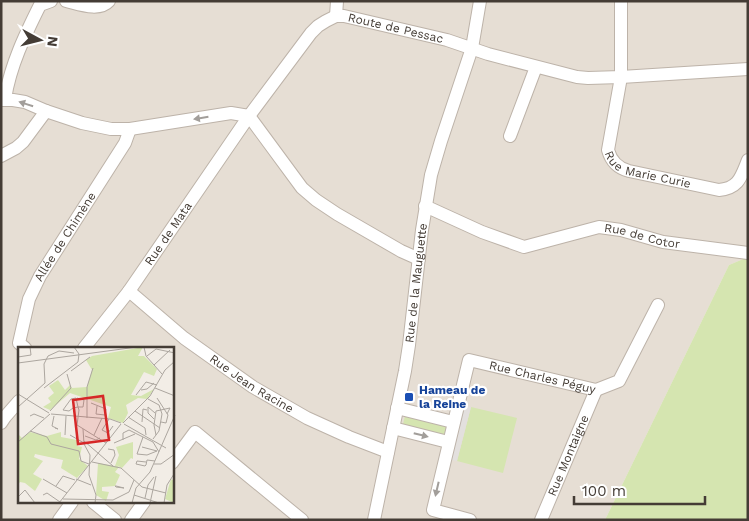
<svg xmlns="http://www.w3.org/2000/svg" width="749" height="521" viewBox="0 0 749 521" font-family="'Work Sans',sans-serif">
	<rect width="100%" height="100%" fill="#f2ede6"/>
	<path fill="#e6ded4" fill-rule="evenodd" d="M1,1h747v256l-19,8 -124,255h-604zM19,348h153v154h-153z"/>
	<g fill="#d5e5b0">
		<polygon points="748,257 748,520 605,520 729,265"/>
		<polygon points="471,407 517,418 503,473 457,461"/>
		<polygon points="405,416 447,426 445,435 404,427 403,424"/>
	</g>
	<polygon fill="#e3e0de" points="458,404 471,407 457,461 444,458"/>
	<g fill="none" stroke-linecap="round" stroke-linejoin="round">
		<defs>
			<g id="minor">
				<path d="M66,1c13,3 33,11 43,0"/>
				<path id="s1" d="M621,1v76l-13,73c3,11 9,18 21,21l90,19c20,-2 22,-13 29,-30"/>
				<polyline points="336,16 337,1"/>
				<path d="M5,99c5,-33 20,-64 35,-94l11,-4"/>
				<polyline points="1,100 13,100 25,102 46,111 82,123 111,129 130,129 231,113 249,116"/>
				<polyline points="249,116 302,188 316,200 337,214 401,251 419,259"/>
				<polyline points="510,136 536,67"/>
				<polyline points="1,156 16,148 23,142 46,111"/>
				<path id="s2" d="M425,206l57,26 42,15 75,-20 22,3 42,12 85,11"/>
				<path id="s3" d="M129,291l55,47 69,49 54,31 42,19 39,15"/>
				<path id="s4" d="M25,348l-6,-5 10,-44 11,-23 85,-133 5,-14"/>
				<path id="s5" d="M84,348l45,-57 120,-175 62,-83 7,-7 8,-5 10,-5h8l103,24 41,14 89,23 11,1 33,-1 127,-8"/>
				<polyline points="397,408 453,422"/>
				<polyline points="1,423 5,417 19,401"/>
				<polyline points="393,428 448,442"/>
				<polyline points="172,463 195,432 302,520"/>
				<polyline points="93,502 115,520"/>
				<polyline points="59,520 72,502"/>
				<polyline points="131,520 144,502"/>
				<path id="s6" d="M374,520l31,-149 4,-26 13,-115 9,-55 10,-34 31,-93 8,-47"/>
				<path id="s7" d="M470,520l-37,-10 36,-150 127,30 23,-9 39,-76"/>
				<path id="s8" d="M541,520l55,-130"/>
			</g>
		</defs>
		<use href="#minor" stroke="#bdb3a9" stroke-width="14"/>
		<use href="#minor" stroke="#fff" stroke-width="12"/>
	</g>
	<defs><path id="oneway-solid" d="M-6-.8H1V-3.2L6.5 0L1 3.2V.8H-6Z" transform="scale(1.25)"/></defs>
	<g fill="#a29e9a">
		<use href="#oneway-solid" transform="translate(26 104) rotate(-162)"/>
		<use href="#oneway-solid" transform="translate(201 118) rotate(171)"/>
		<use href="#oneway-solid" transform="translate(421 435) rotate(14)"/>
		<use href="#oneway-solid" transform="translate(437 489) rotate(103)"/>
	</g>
	<rect fill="#1a4fb4" stroke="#fff" stroke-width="2" x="404" y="392" width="10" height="10" rx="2.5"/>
	<g text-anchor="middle" stroke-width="4.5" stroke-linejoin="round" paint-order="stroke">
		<g font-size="12" fill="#443c35" stroke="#fff">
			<text dy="4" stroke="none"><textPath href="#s5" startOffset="480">Route de Pessac</textPath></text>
			<text dy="4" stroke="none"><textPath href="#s1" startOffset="198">Rue Marie Curie</textPath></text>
			<text dy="4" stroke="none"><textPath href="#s5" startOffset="142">Rue de Mata</textPath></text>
			<text dy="4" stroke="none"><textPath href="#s2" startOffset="229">Rue de Cotor</textPath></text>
			<text dy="4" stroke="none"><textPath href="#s4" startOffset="125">Allée de Chimène</textPath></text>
			<text dy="4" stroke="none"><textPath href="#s6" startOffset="241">Rue de la Mauguette</textPath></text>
			<text dy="4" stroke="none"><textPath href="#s7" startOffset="268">Rue Charles Péguy</textPath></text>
			<text dy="4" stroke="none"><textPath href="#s3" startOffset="154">Rue Jean Racine</textPath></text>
			<text dy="4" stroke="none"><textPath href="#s8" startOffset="70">Rue Montaigne</textPath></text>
		</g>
		<g font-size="12" font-weight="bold" fill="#164399" stroke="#fff" text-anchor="start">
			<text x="419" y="394">Hameau de<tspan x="419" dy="14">la Reine</tspan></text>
		</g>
	</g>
	<g transform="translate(18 347)">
		<rect width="156" height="156" fill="#f2ede6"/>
		<path d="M125,0l-5,9h6l13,13 -3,7 -10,-4 -13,23 10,1 13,-7 -7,10 -9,-1 -12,7 2,8 -5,10 -15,-5 3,-11 -41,-14 -20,17 -7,-3 8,-5 -3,-4 6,-5 -5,-7 18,-12 -9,6 7,10 5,-5 2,3 15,-1 5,-17 -6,-10 6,-4zM12,85l17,4 14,-4v5l16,3v6l5,1 -3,12 9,7 -11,12 -16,-10 2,-8 -28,-6 -1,3 9,4 -10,13 9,5 -7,12 -10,-8 -5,-1 -2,3v-51l4,4zM115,95v17l-2,-1 -9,10 -6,-3 3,2 -4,5 5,3 -5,11 -13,1v4l7,1 -3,9 -10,-6 2,-32 17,3 4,-11 -3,-8zM153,132l3,2v22l-9,-4z" fill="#d5e5b0"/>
		<path fill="none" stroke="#aca69f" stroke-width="1" d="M126,0l2,9 16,18M129,9l9,-7 19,4M0,10l13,-2 -1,-8M0,16l119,-16M136,18l16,-15M53,24l19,-14M26,41l34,-26 1,-8 -5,-7M137,41l20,8M123,43l6,-1 7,-6M0,47l31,19M118,48l10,-13 11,3M59,51l7,2 -1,7h-5l-5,1 -4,3 -6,-1 8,-11 5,-1 2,9 1,3 -2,15 29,18M139,51l11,17 -2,8 -5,-1M130,52l11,6 3,9 -3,17 -6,8M73,56l15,6 -1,6 -9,-1 1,-8M0,60l27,-24 -1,-19 4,-8 11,-5 15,2M32,64l21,-23 -4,-14M117,64l25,17M33,67l59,5 11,4M12,69l4,-2 10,4M36,69l-2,10 6,3 -3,-1M110,70l17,11 1,7M69,71v-31l6,-19M91,72l-7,11 6,3 5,-7M136,72l-6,-6v-6l7,6M124,75l1,-13 4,1M105,76l27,-27 15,-26 10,-9M106,77l42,24M65,82l1,15 6,11 -1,20 7,20 -1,8M12,84l17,6 4,7 28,7 2,10 8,3M47,88l1,-19M52,88l14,8M76,88l8,-17M138,88l-2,-10 2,-14 14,-3 -3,6M67,89l11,4 4,-2M125,90l-6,17 10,1 10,-4M105,93v-7l6,-3 24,12 6,10M66,94l29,25M0,95l32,-28M96,96l21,-9M124,100l15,4M90,102l6,1 1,5 -4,8M74,115l29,6M128,115l-9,-1 -1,3 9,2 1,-1 1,-5 8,1M136,117h7l14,-10M103,121l21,19 24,6M25,132l24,14M58,132l15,6M38,139l7,-10 12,4M97,139h1l8,2 -8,-1zM25,148l4,-2 13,9M116,148l25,8M1,149l6,-6 10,13M127,151l3,-13 6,-8M45,152l50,1 16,-8 5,-12M41,156l62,-79M114,156l4,-15 14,-16 25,-57M132,156l6,-27M146,156l3,-18 7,-11"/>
		<path fill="#d62828" fill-opacity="0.15" stroke="#d62828" stroke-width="2.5" d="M85,49l6,44 -31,4 -5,-44z"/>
		<rect width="156" height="156" fill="none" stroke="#443c35" stroke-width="2.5"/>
	</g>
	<rect width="749" height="521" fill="none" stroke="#443c35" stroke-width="5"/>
	<g transform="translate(40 40) rotate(97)" stroke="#ffffff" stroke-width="4" paint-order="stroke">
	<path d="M0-4L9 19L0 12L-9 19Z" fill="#443c35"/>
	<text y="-8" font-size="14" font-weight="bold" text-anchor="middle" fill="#443c35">N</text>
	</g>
	<path d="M574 496v8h131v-8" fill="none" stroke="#443c35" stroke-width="2.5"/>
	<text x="582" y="496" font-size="15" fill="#443c35" stroke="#ffffff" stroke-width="4" paint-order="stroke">100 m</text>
</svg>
